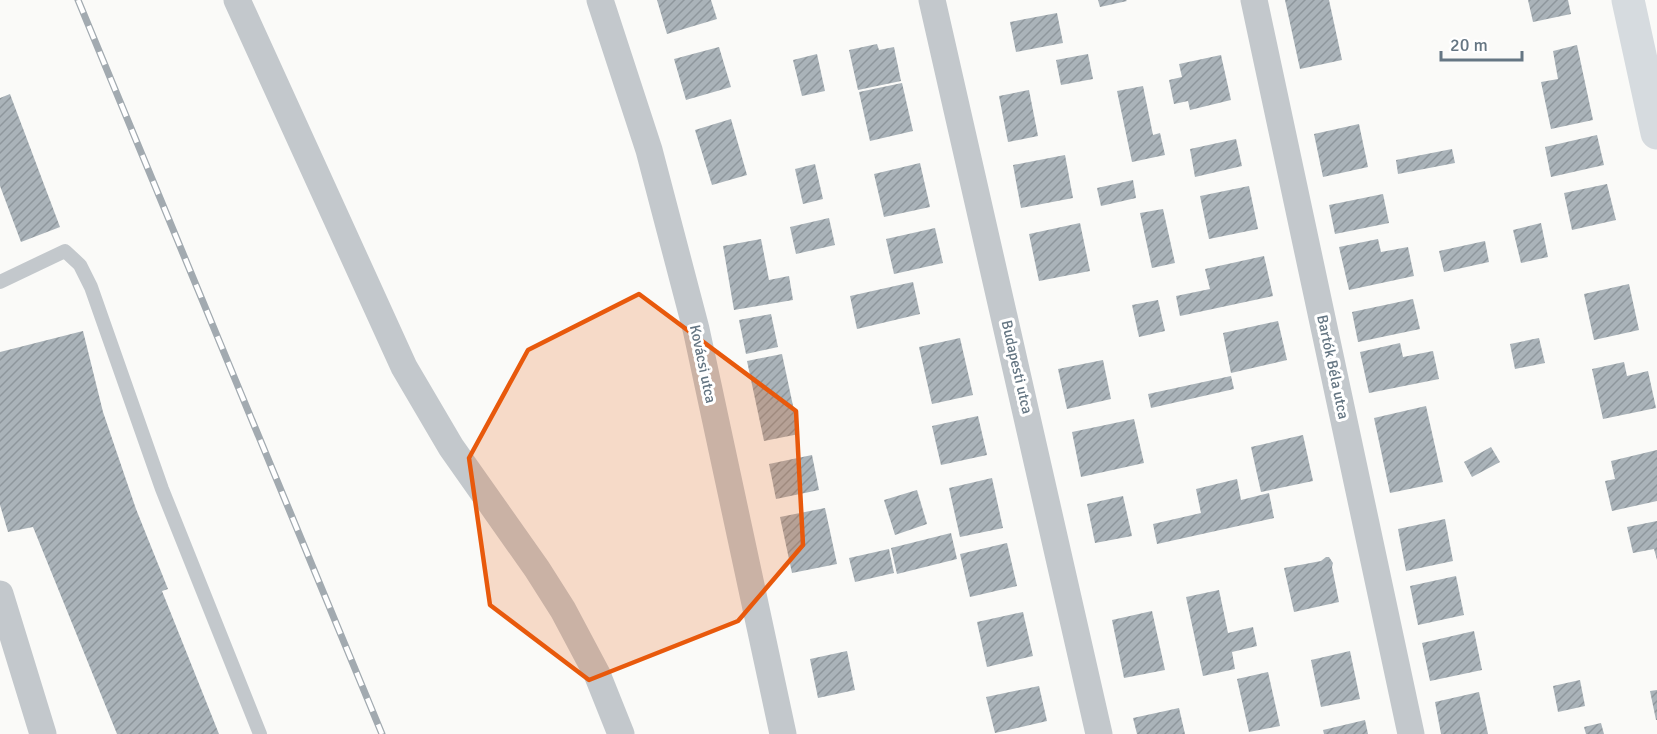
<svg xmlns="http://www.w3.org/2000/svg" width="1657" height="734" viewBox="0 0 1657 734" font-family="Signika,sans-serif">
	<defs>
		<pattern id="building-hatch" width="6" height="6" patternUnits="userSpaceOnUse" patternTransform="scale(1.5)"><rect width="6" height="6" fill="#aab3b9"/><path d="M-1 1l2-2M0 6l6-6M5 7l2-2" fill="none" stroke="#8e969c"/></pattern>
	</defs>
	<rect width="100%" height="100%" fill="#fafaf8"/>
	<g fill="url(#building-hatch)">
		<polygon points="657,0 711,0 717,19 667,34"/>
		<polygon points="1098,0 1126,0 1127,1 1100,7"/>
		<polygon points="1285,0 1329,0 1342,60 1300,69"/>
		<polygon points="1528,0 1568,0 1571,14 1533,22"/>
		<polygon points="1057,13 1063,43 1016,52 1010,22"/>
		<polygon points="877,44 879,50 894,47 901,81 858,90 849,50"/>
		<polygon points="1577,45 1593,120 1551,129 1541,82 1558,79 1553,51"/>
		<polygon points="719,47 731,87 686,100 674,59"/>
		<polygon points="817,54 825,91 802,96 793,60"/>
		<polygon points="1088,54 1093,79 1061,85 1056,60"/>
		<polygon points="1221,55 1231,100 1190,110 1188,101 1174,104 1169,80 1182,77 1179,64"/>
		<polygon points="902,83 913,131 870,141 859,92"/>
		<polygon points="1143,86 1153,135 1160,133 1165,155 1132,162 1117,91"/>
		<polygon points="1029,90 1038,136 1008,142 999,96"/>
		<polygon points="10,94 60,227 21,242 0,186 0,98"/>
		<polygon points="731,119 747,175 712,185 695,130"/>
		<polygon points="1359,124 1368,167 1323,177 1314,134"/>
		<polygon points="1597,135 1604,165 1551,177 1545,147"/>
		<polygon points="1236,139 1242,166 1195,177 1190,149"/>
		<polygon points="1452,149 1455,163 1398,174 1396,160"/>
		<polygon points="1065,155 1073,198 1021,208 1013,165"/>
		<polygon points="920,163 930,207 884,217 874,174"/>
		<polygon points="815,164 823,199 803,204 795,169"/>
		<polygon points="1133,180 1136,198 1101,206 1097,188"/>
		<polygon points="1607,184 1616,220 1572,230 1564,193"/>
		<polygon points="1249,186 1258,229 1209,239 1200,196"/>
		<polygon points="1383,194 1389,223 1335,234 1329,205"/>
		<polygon points="1163,209 1175,263 1152,268 1140,213"/>
		<polygon points="829,218 835,245 796,254 790,227"/>
		<polygon points="1080,223 1090,271 1039,281 1029,234"/>
		<polygon points="1541,223 1548,257 1521,263 1513,230"/>
		<polygon points="935,228 943,263 894,274 886,239"/>
		<polygon points="761,239 769,280 789,276 793,300 734,310 723,246"/>
		<polygon points="1378,239 1381,252 1408,247 1414,276 1349,290 1339,247"/>
		<polygon points="1485,241 1489,262 1444,272 1439,251"/>
		<polygon points="1264,256 1273,296 1180,316 1176,296 1210,289 1205,269"/>
		<polygon points="913,282 920,314 857,329 850,296"/>
		<polygon points="1629,284 1639,330 1594,340 1584,294"/>
		<polygon points="1413,299 1420,329 1358,342 1352,312"/>
		<polygon points="1158,300 1165,331 1139,337 1132,305"/>
		<polygon points="771,314 778,347 746,354 739,320"/>
		<polygon points="1278,321 1287,360 1231,373 1223,333"/>
		<polygon points="83,331 103,412 136,509 168,589 162,591 219,734 117,734 33,527 8,532 0,505 0,352"/>
		<polygon points="960,338 973,395 932,404 919,347"/>
		<polygon points="1539,338 1545,363 1515,369 1510,344"/>
		<polygon points="1400,343 1403,357 1433,351 1439,379 1369,393 1360,352"/>
		<polygon points="782,354 799,434 764,441 747,361"/>
		<polygon points="1103,360 1111,399 1067,409 1058,369"/>
		<polygon points="1624,362 1627,376 1648,371 1656,408 1603,419 1592,369"/>
		<polygon points="1231,376 1234,389 1151,408 1148,394"/>
		<polygon points="1426,406 1443,482 1390,493 1374,418"/>
		<polygon points="978,416 987,455 941,465 932,426"/>
		<polygon points="1134,419 1144,463 1081,477 1072,432"/>
		<polygon points="1303,435 1313,481 1261,492 1251,447"/>
		<polygon points="1491,447 1500,462 1472,477 1464,462"/>
		<polygon points="1657,450 1657,501 1612,511 1605,481 1615,479 1611,461"/>
		<polygon points="812,455 819,490 776,499 769,464"/>
		<polygon points="992,478 1003,528 960,537 949,488"/>
		<polygon points="1237,479 1241,500 1269,493 1274,518 1157,544 1153,524 1201,513 1196,489"/>
		<polygon points="917,490 927,524 895,535 884,500"/>
		<polygon points="1123,496 1132,536 1095,543 1087,504"/>
		<polygon points="825,508 837,564 792,573 780,517"/>
		<polygon points="1445,519 1453,561 1406,571 1398,529"/>
		<polygon points="1657,521 1657,560 1654,549 1633,553 1627,527"/>
		<polygon points="951,533 957,559 897,574 891,548"/>
		<polygon points="1007,543 1017,586 970,597 960,554"/>
		<polygon points="889,549 894,573 855,582 849,558"/>
		<polygon points="1326,557 1329,557 1333,563 1332,567 1339,602 1294,612 1284,568 1321,561"/>
		<polygon points="1456,576 1464,615 1418,625 1410,586"/>
		<polygon points="1219,590 1228,633 1253,627 1257,646 1232,652 1235,669 1203,676 1186,597"/>
		<polygon points="1152,611 1165,670 1124,678 1112,620"/>
		<polygon points="1023,612 1033,656 987,667 977,622"/>
		<polygon points="1474,631 1482,670 1430,681 1422,643"/>
		<polygon points="847,651 855,690 818,698 810,659"/>
		<polygon points="1350,651 1360,699 1321,707 1311,660"/>
		<polygon points="1268,672 1280,726 1249,732 1237,679"/>
		<polygon points="1580,680 1585,706 1558,712 1553,686"/>
		<polygon points="1039,686 1047,721 995,733 986,697"/>
		<polygon points="1657,690 1657,720 1656,720 1650,691"/>
		<polygon points="1479,692 1488,734 1441,734 1435,702"/>
		<polygon points="1179,708 1185,734 1137,734 1133,718"/>
		<polygon points="1365,720 1368,734 1324,734 1323,730"/>
		<polygon points="1601,723 1604,734 1586,734 1584,727"/>
	</g>
	<g fill="none" stroke-linecap="round" stroke-linejoin="round">
		<polyline stroke="#c3c8cc" stroke-width="14" points="0,282 65,251 80,265 91,287 162,489 260,734"/>
		<g stroke="#c3c8cc" stroke-width="27">
			<polyline points="237,0 404,367 451,447 537,569 563,610 597,674 621,734"/>
			<polyline points="600,0 649,150 696,329 783,734"/>
			<polyline points="932,0 1099,734"/>
			<polyline points="1254,0 1411,734"/>
			<polyline points="0,594 43,734"/>
		</g>
		<polyline stroke="#d6dbdf" stroke-width="33" points="1628,0 1657,133"/>
		<defs>
			<polyline id="rail" points="78,0 382,734"/>
		</defs>
		<use href="#rail" stroke="#a2aab0" stroke-width="7"/>
		<use href="#rail" stroke="#fff" stroke-width="4.5" stroke-dasharray="14" stroke-linecap="butt"/>
	</g>
	<path fill="#e8590c" fill-opacity="0.2" stroke="#e8590c" stroke-width="4.5" stroke-linejoin="round" d="M639,294l157,117 7,134 -65,76 -149,59 -99,-75 -21,-147 59,-108z"/>
	<g text-anchor="middle" stroke-width="6" stroke-linejoin="round" paint-order="stroke">
		<g font-size="15" fill="#657683" stroke="#fff">
			<text transform="translate(703 364) rotate(78)" y="5">Kovácsi utca</text>
			<text transform="translate(1017 367) rotate(77)" y="5">Budapesti utca</text>
			<text transform="translate(1333 367) rotate(78)" y="5">Bartók Béla utca</text>
		</g>
	</g>
	<path d="M1441 51v9h81v-9" fill="none" stroke="#657683" stroke-width="3"/>
	<text x="1450" y="51" font-size="18" fill="#657683" stroke="#ffffff" stroke-width="4.5" paint-order="stroke">20 m</text>
</svg>
